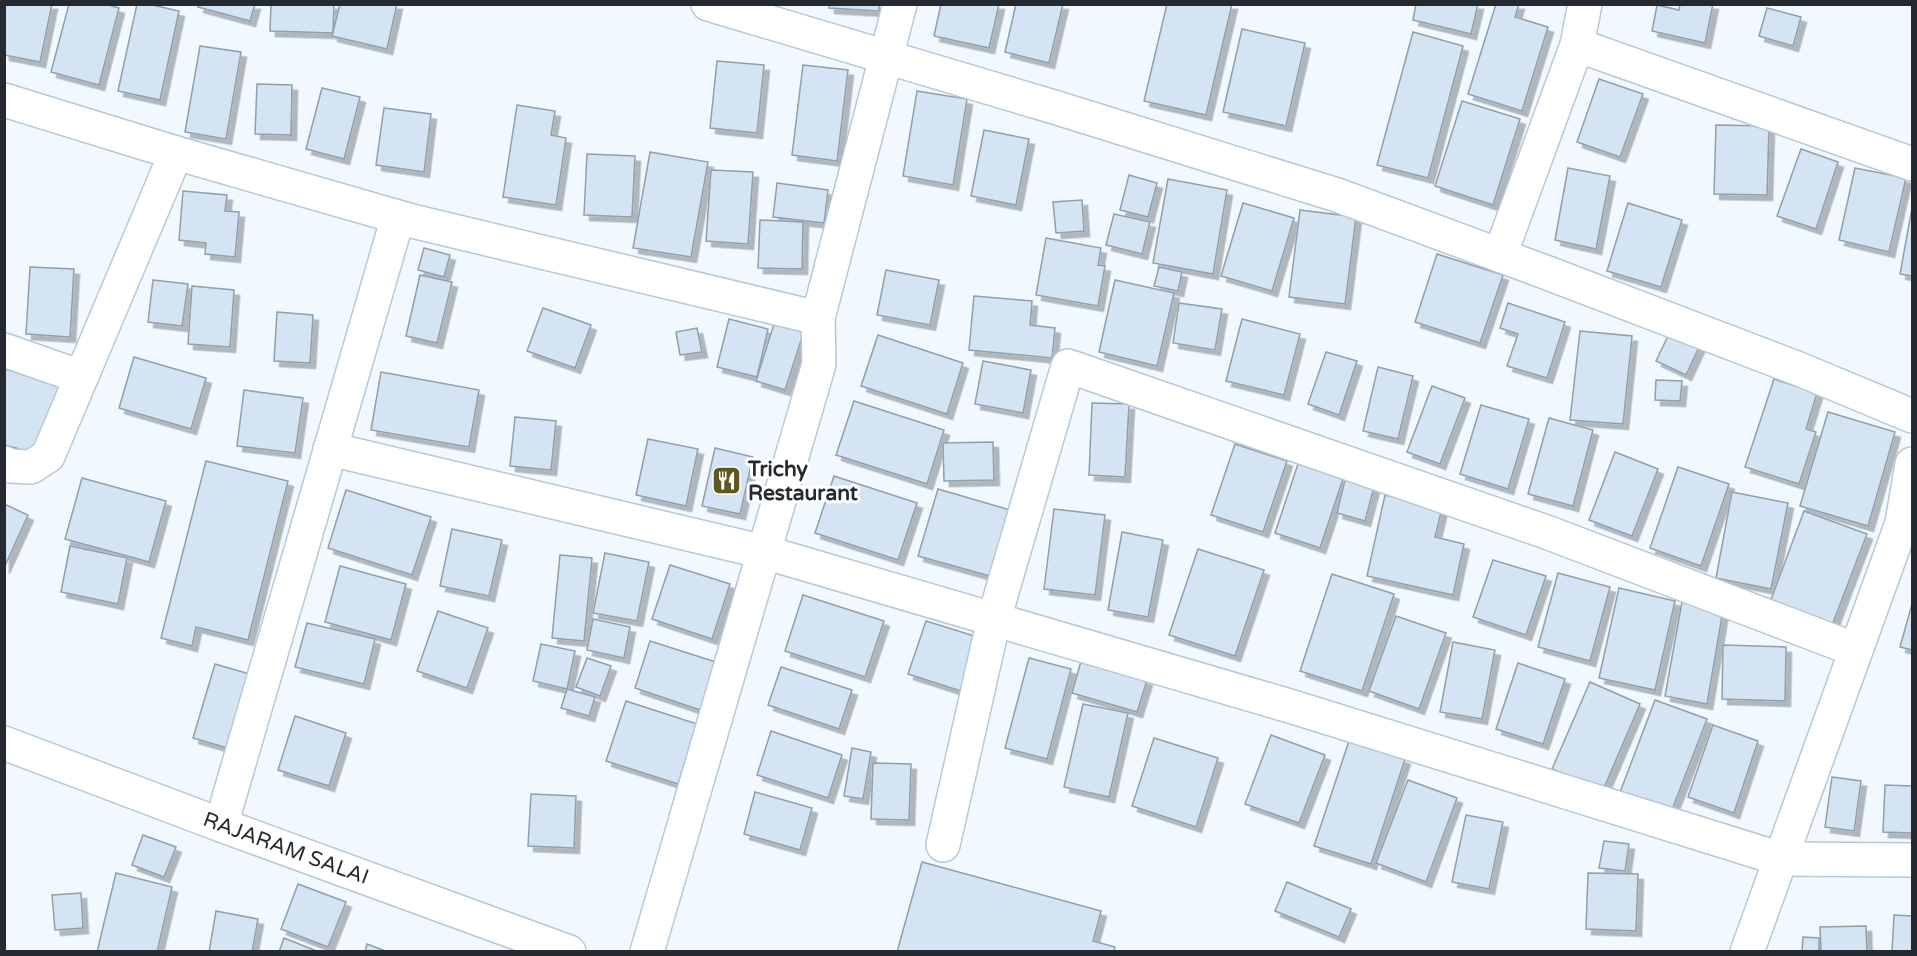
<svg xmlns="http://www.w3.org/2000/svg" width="1917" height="956" viewBox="0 0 1917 956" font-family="'Varela Round',sans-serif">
	<defs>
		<filter id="shadow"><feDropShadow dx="5.5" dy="5.5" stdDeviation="0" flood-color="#0004"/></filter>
	</defs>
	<rect width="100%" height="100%" fill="#f1f8fe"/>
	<g fill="#d4e4f3" stroke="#8f9fad" stroke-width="1.5" filter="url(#shadow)">
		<polygon points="4,4 52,4 40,62 4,55"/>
		<polygon points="69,4 105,4 119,8 99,85 51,72"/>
		<polygon points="137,4 148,4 179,11 160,100 118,91"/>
		<polygon points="199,4 255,4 250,21 198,7"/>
		<polygon points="271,4 334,4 333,33 270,31"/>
		<polygon points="340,4 397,4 387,49 332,36"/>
		<polygon points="829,4 879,4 879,11 829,8"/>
		<polygon points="941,4 999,4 989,48 934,36"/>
		<polygon points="1016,4 1063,4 1049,63 1005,52"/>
		<polygon points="1167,4 1232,4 1206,115 1144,101"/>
		<polygon points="1416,4 1478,4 1471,34 1413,20"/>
		<polygon points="1496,4 1519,4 1515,17 1548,27 1522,111 1468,94"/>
		<polygon points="1680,4 1713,4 1705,43 1652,31 1657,5 1679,10"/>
		<polygon points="1767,8 1801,17 1793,46 1759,36"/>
		<polygon points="1242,29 1305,43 1286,126 1223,112"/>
		<polygon points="1413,32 1463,46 1428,178 1377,165"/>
		<polygon points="200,46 241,52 226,139 185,132"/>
		<polygon points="717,61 764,65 757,133 710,128"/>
		<polygon points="803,65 848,70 837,161 792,155"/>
		<polygon points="1599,79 1643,94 1620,157 1577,142"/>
		<polygon points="257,84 292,85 291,135 255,134"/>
		<polygon points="322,88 360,97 344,159 306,149"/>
		<polygon points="917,91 967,99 953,185 903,176"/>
		<polygon points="1462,101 1520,119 1493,205 1435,186"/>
		<polygon points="517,105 555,111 551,135 566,138 556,205 503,197"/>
		<polygon points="384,108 431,114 424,172 376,165"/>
		<polygon points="1716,125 1769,126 1767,195 1714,194"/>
		<polygon points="984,130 1029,139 1016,205 971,196"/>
		<polygon points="1801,149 1838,162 1816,229 1777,216"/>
		<polygon points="650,152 708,162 691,257 633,248"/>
		<polygon points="587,154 635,156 632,217 584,215"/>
		<polygon points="1568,168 1610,176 1596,249 1555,240"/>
		<polygon points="1855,168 1906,178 1889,252 1839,240"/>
		<polygon points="711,170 753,172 748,244 706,241"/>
		<polygon points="1129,175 1157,183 1148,217 1120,210"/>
		<polygon points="1168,179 1227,190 1213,274 1153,263"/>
		<polygon points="777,183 828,190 824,223 773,217"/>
		<polygon points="183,191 227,195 225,211 239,212 235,257 205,254 206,243 179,240"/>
		<polygon points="1082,200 1084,231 1056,233 1053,202"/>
		<polygon points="1243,203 1294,218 1272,291 1221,276"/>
		<polygon points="1628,203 1682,220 1661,287 1607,271"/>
		<polygon points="1912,208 1912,276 1900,274"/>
		<polygon points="1300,210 1356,217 1345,304 1289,297"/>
		<polygon points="1114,214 1150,222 1142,254 1106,245"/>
		<polygon points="760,220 803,222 802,269 758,268"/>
		<polygon points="1046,238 1101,248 1098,265 1105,266 1098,306 1036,295"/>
		<polygon points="424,248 450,255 444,277 418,270"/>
		<polygon points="1437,254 1503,275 1480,343 1415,322"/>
		<polygon points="30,267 74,269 70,337 26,334"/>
		<polygon points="1159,267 1182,272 1178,291 1154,286"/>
		<polygon points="886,270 939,280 930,325 877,315"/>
		<polygon points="420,275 452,282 437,343 406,336"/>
		<polygon points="153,280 188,284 182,326 148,322"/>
		<polygon points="1115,280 1174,293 1157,366 1099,352"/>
		<polygon points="192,286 234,290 230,347 188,344"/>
		<polygon points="974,296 1032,301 1030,325 1055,328 1052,358 969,350"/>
		<polygon points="1179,303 1222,309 1215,350 1173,343"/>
		<polygon points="1508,303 1565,322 1547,378 1507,366 1518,334 1500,328"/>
		<polygon points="543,308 591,325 575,368 527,351"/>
		<polygon points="277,312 313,315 310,363 274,361"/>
		<polygon points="729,319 768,329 757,377 717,367"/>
		<polygon points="1242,319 1300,334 1284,395 1226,381"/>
		<polygon points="775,321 804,331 785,390 756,381"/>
		<polygon points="697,328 702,352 680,355 676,332"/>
		<polygon points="1580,331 1632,336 1623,424 1570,420"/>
		<polygon points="1669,334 1699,347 1686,375 1656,361"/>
		<polygon points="878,335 963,363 947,414 861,386"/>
		<polygon points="1326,352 1357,361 1339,415 1308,404"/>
		<polygon points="134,357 206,378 191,429 119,408"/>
		<polygon points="983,361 1031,370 1023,413 975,404"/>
		<polygon points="1378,367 1413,376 1398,439 1363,431"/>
		<polygon points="4,369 61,383 43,455 4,445"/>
		<polygon points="381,372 479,390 469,447 371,430"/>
		<polygon points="1774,379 1817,393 1806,429 1816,432 1799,484 1745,467"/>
		<polygon points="1656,380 1682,381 1680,401 1655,400"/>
		<polygon points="1432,386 1465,398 1440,464 1407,452"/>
		<polygon points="244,390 303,398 295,453 237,446"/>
		<polygon points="854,401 944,430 927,484 836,455"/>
		<polygon points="1092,403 1129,404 1125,477 1089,475"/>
		<polygon points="1481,405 1529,419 1508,489 1460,474"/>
		<polygon points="1828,412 1895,432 1868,526 1800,506"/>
		<polygon points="515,417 556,421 551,470 510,466"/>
		<polygon points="1549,418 1593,430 1573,506 1528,494"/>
		<polygon points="648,439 698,449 686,506 636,495"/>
		<polygon points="993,442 994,480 944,481 943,443"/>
		<polygon points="1235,444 1287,461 1263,532 1211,515"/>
		<polygon points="715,448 753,457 740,514 702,506"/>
		<polygon points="1615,452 1658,469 1632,536 1589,520"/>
		<polygon points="1300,458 1345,473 1320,548 1275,533"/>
		<polygon points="206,461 288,481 248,640 196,627 192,646 161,638"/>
		<polygon points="1678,467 1729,484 1701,566 1650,548"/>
		<polygon points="834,476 917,503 898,560 815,533"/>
		<polygon points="82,478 166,501 149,562 65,539"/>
		<polygon points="1345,480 1374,487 1365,521 1337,513"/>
		<polygon points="938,489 1017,512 997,578 918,556"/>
		<polygon points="346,490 431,517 412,575 328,548"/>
		<polygon points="1732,492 1788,503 1771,589 1716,578"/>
		<polygon points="1385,495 1442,508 1435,537 1464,544 1453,595 1367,576"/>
		<polygon points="4,504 28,515 4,568"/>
		<polygon points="1054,509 1105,515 1095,595 1044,589"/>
		<polygon points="1804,511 1867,534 1831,628 1769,605"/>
		<polygon points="452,529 502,540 489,596 440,586"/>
		<polygon points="1122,532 1163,540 1148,617 1108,610"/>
		<polygon points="70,546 127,558 118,604 61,592"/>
		<polygon points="1198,549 1264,570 1235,656 1169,635"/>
		<polygon points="605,553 649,562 637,621 593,613"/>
		<polygon points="560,555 592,558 584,641 552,638"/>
		<polygon points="1493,560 1546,576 1526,635 1473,617"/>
		<polygon points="670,565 730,584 712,639 652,619"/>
		<polygon points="340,566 406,584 391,640 325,622"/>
		<polygon points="1558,573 1610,587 1590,661 1538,647"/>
		<polygon points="1332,574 1394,594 1362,691 1300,671"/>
		<polygon points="1619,588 1675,601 1655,690 1599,678"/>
		<polygon points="803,595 884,621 865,677 785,651"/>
		<polygon points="1682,602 1723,610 1707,704 1665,696"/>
		<polygon points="1912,604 1912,650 1900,647"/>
		<polygon points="438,611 488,628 467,688 417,671"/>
		<polygon points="1396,616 1446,633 1419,709 1369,691"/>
		<polygon points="593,619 630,627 624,658 587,650"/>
		<polygon points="926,621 984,639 967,693 908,674"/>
		<polygon points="307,623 375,639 364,684 295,667"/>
		<polygon points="650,641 722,664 706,712 635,688"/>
		<polygon points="1453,642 1495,650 1482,719 1440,712"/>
		<polygon points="541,644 575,651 567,689 533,681"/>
		<polygon points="1723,645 1786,647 1785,701 1722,699"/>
		<polygon points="587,658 611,666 600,696 576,687"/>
		<polygon points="1029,658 1071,669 1047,759 1005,748"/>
		<polygon points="1081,661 1147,680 1137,712 1072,693"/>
		<polygon points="1518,663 1565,679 1543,744 1496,729"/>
		<polygon points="215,664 253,675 231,749 193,738"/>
		<polygon points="781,667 852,690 839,729 768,705"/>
		<polygon points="1590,682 1640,704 1603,790 1552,769"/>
		<polygon points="567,689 595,697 589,716 561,708"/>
		<polygon points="1655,700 1707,719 1670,815 1619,795"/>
		<polygon points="626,701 697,724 678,784 606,761"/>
		<polygon points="1083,704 1128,713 1109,797 1064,787"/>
		<polygon points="295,716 346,733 329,786 278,770"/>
		<polygon points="1713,725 1758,741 1734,813 1688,797"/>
		<polygon points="771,731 842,755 828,798 757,775"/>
		<polygon points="1271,735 1325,755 1299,823 1245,804"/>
		<polygon points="1154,738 1218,758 1196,827 1132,806"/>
		<polygon points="1349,741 1405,759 1371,864 1314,846"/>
		<polygon points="852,748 871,752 863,799 844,796"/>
		<polygon points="873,763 911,764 909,820 871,819"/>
		<polygon points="1832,777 1861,781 1854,831 1825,827"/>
		<polygon points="1408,780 1457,798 1426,882 1376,863"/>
		<polygon points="1885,785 1912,786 1912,833 1883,832"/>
		<polygon points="755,792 812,808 800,850 744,834"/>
		<polygon points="531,794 576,796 574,848 528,846"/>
		<polygon points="1466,815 1503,822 1489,889 1452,882"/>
		<polygon points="143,835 176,847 164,877 132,865"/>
		<polygon points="1604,841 1629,844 1625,871 1599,868"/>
		<polygon points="922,862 1101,911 1093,941 1115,947 1114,952 897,952"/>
		<polygon points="116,873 172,887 157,952 97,952"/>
		<polygon points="1588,873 1638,874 1636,931 1586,929"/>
		<polygon points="1287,882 1351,909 1339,937 1275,911"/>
		<polygon points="298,884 346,902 328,947 281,929"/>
		<polygon points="81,893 83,928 55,930 52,895"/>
		<polygon points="216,911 258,919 252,952 209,952"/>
		<polygon points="1894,915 1912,916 1912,952 1892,952"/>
		<polygon points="1866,926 1867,952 1821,952 1820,927"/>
		<polygon points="1803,937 1819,938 1819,952 1802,952"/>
		<polygon points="284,938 319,952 279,952"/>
		<polygon points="367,944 388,952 365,952"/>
	</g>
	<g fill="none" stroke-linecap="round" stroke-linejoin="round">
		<defs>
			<g id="minor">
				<polyline points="708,4 1054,107 1337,195 1545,272 1799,369 1912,416"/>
				<polyline points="1577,45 1912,164"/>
				<polyline points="4,100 176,153 412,221 818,318 900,4"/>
				<polyline points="1500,255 1577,45 1585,4"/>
				<polyline points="4,350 81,377"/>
				<polyline points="330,449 764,552 1293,707 1781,859 1912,860"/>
				<polyline points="4,463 11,466 31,467 48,456 176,153"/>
				<polyline points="221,825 398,217"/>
				<polyline points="943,845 994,619 1068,366 1549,533 1856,650"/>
				<polyline points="647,952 819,364 818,318"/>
				<polyline points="1747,952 1902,523 1912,464"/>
			</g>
			<polyline id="tertiary" points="4,743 221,825 569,952"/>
		</defs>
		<use href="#minor" stroke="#b8c8d7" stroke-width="36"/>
		<use href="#tertiary" stroke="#b8c8d7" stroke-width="36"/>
		<use href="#minor" stroke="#fff" stroke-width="33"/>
		<use href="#tertiary" stroke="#fff" stroke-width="33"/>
	</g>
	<defs>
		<symbol id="restaurant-square" viewBox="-11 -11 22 22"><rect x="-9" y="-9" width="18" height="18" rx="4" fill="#5f5723" stroke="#fff"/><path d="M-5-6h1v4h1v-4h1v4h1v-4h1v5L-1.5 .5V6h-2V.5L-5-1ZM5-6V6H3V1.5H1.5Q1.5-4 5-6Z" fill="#fff"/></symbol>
	</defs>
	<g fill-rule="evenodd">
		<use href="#restaurant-square" x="710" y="464" width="33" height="33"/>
	</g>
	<g text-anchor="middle" stroke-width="6" stroke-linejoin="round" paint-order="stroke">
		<g font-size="21" font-weight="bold" fill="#242a30" stroke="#fff" text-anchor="start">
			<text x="748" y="476">Trichy<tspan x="748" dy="24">Restaurant</tspan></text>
		</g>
		<g font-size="21" fill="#242a30" stroke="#fff">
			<text transform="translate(286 848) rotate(20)" y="7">RAJARAM SALAI</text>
		</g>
	</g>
	<rect width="1917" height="956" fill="none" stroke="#242a30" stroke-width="12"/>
</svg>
